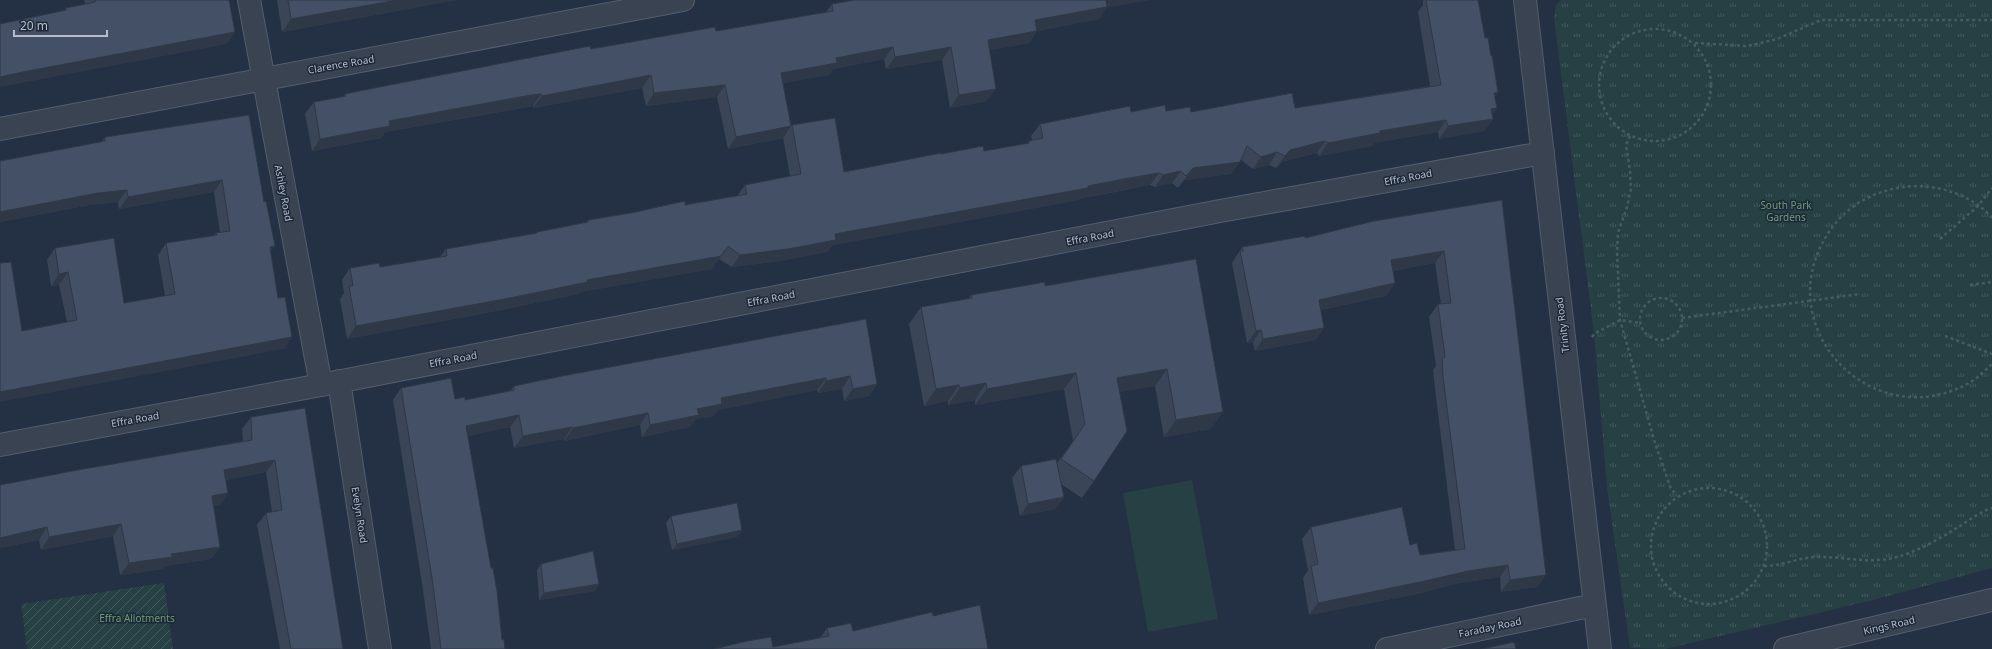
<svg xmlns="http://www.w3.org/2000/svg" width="1992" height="649" viewBox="0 0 1992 649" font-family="'Noto Sans',sans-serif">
	<defs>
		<pattern id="park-tufts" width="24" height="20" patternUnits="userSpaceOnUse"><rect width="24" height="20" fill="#264044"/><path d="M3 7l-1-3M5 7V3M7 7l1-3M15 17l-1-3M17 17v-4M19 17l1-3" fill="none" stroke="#435a5e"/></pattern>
		<pattern id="garden-furrows" width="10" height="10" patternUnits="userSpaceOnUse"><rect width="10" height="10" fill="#264044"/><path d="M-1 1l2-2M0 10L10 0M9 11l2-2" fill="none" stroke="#435a5e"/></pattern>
	</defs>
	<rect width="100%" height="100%" fill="#243043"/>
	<polygon fill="#264044" points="1192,480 1218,619 1148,632 1123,493"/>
	<polygon fill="url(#park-tufts)" points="1561,0 1992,0 1992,568 1873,600 1665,649 1630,648 1607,488 1594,334 1554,18 1556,5"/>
	<polygon fill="url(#garden-furrows)" points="164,583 173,649 27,649 21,604"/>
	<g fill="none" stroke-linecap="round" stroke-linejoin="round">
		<defs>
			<g id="minor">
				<polyline points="249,0 321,385"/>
				<polyline points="1525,0 1600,649"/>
				<polyline points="0,129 683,0"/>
				<polyline points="339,381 380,649"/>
				<polyline points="0,445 321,385 1220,211 1543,153"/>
				<polyline points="1387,649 1594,605"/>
				<polyline points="1785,649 1992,600"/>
			</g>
		</defs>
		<use href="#minor" stroke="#545e6d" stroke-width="24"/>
		<g stroke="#445d60" stroke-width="2.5" stroke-dasharray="3 3" stroke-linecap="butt">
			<circle cx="1655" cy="85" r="56"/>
			<polyline points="1695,43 1748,46 1777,39 1821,20 1992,20"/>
			<polyline points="1630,136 1626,145 1630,171 1631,189 1627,207 1618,233 1617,251 1620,320 1655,443 1671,489 1677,495"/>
			<path d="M1992,218c-19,-24 -59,-35 -88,-31 -31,4 -58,19 -75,45 -64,96 47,209 145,148 6,-4 12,-11 18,-16"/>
			<polyline points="1940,239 1978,206 1992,188"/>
			<polyline points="1970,285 1992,282"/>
			<circle cx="1661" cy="319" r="21"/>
			<polyline points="1682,318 1860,294"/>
			<polyline points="1945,336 1992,354"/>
			<polyline points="1592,337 1594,334 1620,320 1640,323"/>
			<circle cx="1709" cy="546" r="58"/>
			<path d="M1764,566c18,0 33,-8 51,-9 34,-1 59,10 94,-4 16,-6 32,-15 46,-24 12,-7 24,-17 37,-21"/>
		</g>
		<use href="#minor" stroke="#394352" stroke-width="22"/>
	</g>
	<g fill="#3a4557">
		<polygon points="84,0 229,0 235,32 226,44 19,83 66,8 85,4"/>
		<polygon points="277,0 457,0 282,32"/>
		<polygon points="1423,0 1478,0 1485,38 1491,56 1498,92 1495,97 1492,115 1493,119 1484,131 1439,139 1438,132 1374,143 1372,146 1319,156 1317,153 1282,162 1276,168 1269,165 1253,169 1241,160 1231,174 1184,180 1178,188 1172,183 1155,187 1150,185 1110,193 1081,198 1079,200 833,245 827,252 780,261 732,267 719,259 712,269 580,292 579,294 496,311 347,339 340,299 344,293 342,280 350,268 380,267 440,257 446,249 536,233 537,232 586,222 588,220 737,196 745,185 790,176 783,137 783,138 728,149 717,97 646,106 642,88 533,108 533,106 523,108 385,132 381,138 312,151 305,114 314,102 343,97 345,94 591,49 716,31 826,12 832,4 1106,8 1099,19 1037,31 1029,43 990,50 987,101 950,108 942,60 886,69 884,59 833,69 829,75 783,83 791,126 792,125 844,172 941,154 984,151 1027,143 1029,141 1032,140 1031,136 1040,124 1131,112 1191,112 1295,108 1430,86 1418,12 1423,5"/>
		<polygon points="249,115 264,202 275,246 270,252 278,298 292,337 284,349 22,331 67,322 59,285 51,286 47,260 55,248 124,303 165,296 158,255 166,243 214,236 216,233 220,233 214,192 119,209 118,202 90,205 0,222 0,161 101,142 105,137"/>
		<polygon points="1502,200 1546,575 1537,587 1501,592 1500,577 1459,583 1417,594 1309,615 1303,578 1308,570 1302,539 1311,527 1410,545 1420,555 1455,550 1435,389 1433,370 1436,366 1429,317 1438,304 1441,304 1435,263 1392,271 1395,283 1386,296 1321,310 1316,340 1255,351 1253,342 1247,343 1232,263 1242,247 1305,238"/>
		<polygon points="1196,259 1211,429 1164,437 1155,386 1120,392 1094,481 1082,498 1061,484 1064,497 1055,509 1020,516 1012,478 1021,466 1057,463 1073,441 1064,389 975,405 975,400 948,405 948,401 924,406 909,324 921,307 968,299 971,295 1045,286"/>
		<polygon points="866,319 877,384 869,396 844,401 842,389 818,393 817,390 718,410 714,416 696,419 690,427 642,437 640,425 564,441 564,439 514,448 510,427 468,436 502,640 505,649 431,649 423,590 393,400 401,388 455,399 465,400 510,391 514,386"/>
		<polygon points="305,408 343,649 280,649 257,525 266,513 272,512 266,472 226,480 228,493 220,505 214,506 220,547 211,559 165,566 163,569 120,575 113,536 41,550 39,540 0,548 0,485 243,441 242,429 251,417"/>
		<polygon points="671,516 742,530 737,537 672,550 666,523"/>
		<polygon points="541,564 599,584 595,591 539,600 537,570"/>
		<polygon points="933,616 773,647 820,638 827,628 853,631"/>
	</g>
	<g fill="#2f3847">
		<polygon points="398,0 457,0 282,32 291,19"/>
		<polygon points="1104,0 1151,0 1106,8 1099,19 1037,31 1029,43 979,52 988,40 1035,20"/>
		<polygon points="235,32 226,44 0,87 0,77 28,71"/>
		<polygon points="893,47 884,59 833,69 829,75 772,85 781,73 836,58"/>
		<polygon points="951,47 942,60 886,69 895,57"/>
		<polygon points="651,75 642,88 533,108 542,96"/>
		<polygon points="725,85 717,97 646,106 654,93"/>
		<polygon points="996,89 987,101 950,108 959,95"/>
		<polygon points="1498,92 1489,104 1494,93"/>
		<polygon points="541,94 533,106 385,132 381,138 312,151 320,139 389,121"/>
		<polygon points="1497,108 1489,120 1493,119 1484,131 1439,139 1448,126 1491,109"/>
		<polygon points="1446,120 1438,132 1374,143 1372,146 1319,156 1328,143 1380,131"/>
		<polygon points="791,126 783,138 728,149 736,137"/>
		<polygon points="1325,141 1317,153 1282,162 1276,168 1285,156 1290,150"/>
		<polygon points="1277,152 1269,165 1253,169 1261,157"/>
		<polygon points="1240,162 1231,174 1184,180 1178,188 1193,168"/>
		<polygon points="1181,171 1172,183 1155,187 1163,175"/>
		<polygon points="1159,173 1150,185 1081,198 1079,200 833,245 827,252 780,261 732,267 740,255 835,234"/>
		<polygon points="222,180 214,192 119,209 128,197"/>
		<polygon points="127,190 118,202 90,205 0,222 0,212 98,193"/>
		<polygon points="275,246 266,258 270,247"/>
		<polygon points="1444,251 1435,263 1382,272 1391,260"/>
		<polygon points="721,256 712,269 580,292 579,294 496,311 347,339 356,326 587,280"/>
		<polygon points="68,272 59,285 51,286 59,274"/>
		<polygon points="1395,283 1386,296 1310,312 1319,300"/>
		<polygon points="1324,328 1316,340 1255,351 1263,339"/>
		<polygon points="1261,330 1253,342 1247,343 1256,331"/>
		<polygon points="292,337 284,349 0,402 0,392"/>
		<polygon points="1167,369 1155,386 1105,395 1117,378"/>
		<polygon points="1076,373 1064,389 975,405 987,389"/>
		<polygon points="850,376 842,389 818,393 826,381"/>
		<polygon points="826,378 817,390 718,410 714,416 696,419 690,427 642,437 650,425 721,398"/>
		<polygon points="986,383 975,400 948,405 960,388"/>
		<polygon points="877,384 869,396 844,401 853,389"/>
		<polygon points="959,385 948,401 924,406 936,389"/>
		<polygon points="1223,412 1211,429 1164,437 1176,420"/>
		<polygon points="648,413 640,425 564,441 573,428"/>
		<polygon points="519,415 510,427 458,438 466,426"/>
		<polygon points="572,427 564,439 514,448 523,436"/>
		<polygon points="275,460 266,472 215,482 224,470"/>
		<polygon points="228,493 220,505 203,508 212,496"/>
		<polygon points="1064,497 1055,509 1020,516 1028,504"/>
		<polygon points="121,524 113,536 41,550 49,537"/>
		<polygon points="47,527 39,540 0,548 0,538"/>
		<polygon points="742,530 737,537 672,550 677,544"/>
		<polygon points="220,547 211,559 165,566 163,569 120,575 129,563 171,554"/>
		<polygon points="1508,565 1500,577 1459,583 1417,594 1309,615 1318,603 1468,571"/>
		<polygon points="1546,575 1537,587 1501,592 1510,580"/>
		<polygon points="599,584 595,591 539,600 544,593"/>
	</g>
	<g fill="#435065" stroke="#2f3847">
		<polygon points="95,0 229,0 235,32 28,71 0,77 0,24 66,10 66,8 95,2"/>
		<polygon points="288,0 398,0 291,19"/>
		<polygon points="854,0 1106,0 1107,7 1035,20 1037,31 988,40 996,89 959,95 951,47 895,57 893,47 836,58 837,63 781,73 791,126 736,137 725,85 654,93 651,75 542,96 541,94 531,95 389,121 390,126 320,139 314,102 346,96 345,94 364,90 590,46 591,49 715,27 716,31 833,11 832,4"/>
		<polygon points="1426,0 1478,0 1485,38 1488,38 1491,56 1492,55 1498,92 1494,93 1497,108 1491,109 1493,119 1448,126 1446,120 1380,131 1380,133 1328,143 1325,141 1290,150 1285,156 1277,152 1261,157 1247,146 1240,162 1193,168 1186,176 1181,171 1163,175 1159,173 1118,180 1088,186 1088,188 835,234 836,240 788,249 740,255 728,246 721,256 587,280 588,282 505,299 356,326 349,286 353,286 350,268 379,263 380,267 447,256 446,249 537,233 537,232 588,222 588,220 631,213 671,204 685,201 685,205 747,194 745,185 801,174 792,125 835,118 844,172 941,153 941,154 983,146 984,151 1029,143 1029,141 1043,138 1040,124 1130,106 1131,112 1165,105 1166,111 1190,107 1191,112 1292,93 1295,108 1441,85"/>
		<polygon points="249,115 264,202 266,201 275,246 270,247 278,298 285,297 292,337 0,392 0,263 11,262 22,331 77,320 68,272 59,274 55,248 114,238 124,303 175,294 166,243 217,235 216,233 230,231 222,180 128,197 127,190 98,193 0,212 0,161 105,141 105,137"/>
		<polygon points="1502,200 1546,575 1510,580 1508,565 1468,571 1425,581 1318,603 1311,566 1318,564 1311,527 1402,507 1410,545 1417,543 1420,555 1465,549 1443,377 1442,358 1445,357 1438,304 1451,303 1444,251 1391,260 1395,283 1319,300 1324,328 1263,339 1261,330 1256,331 1240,251 1243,251 1242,247 1305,236 1305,238 1374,221"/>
		<polygon points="1196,259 1223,412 1176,420 1167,369 1117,378 1127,431 1094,481 1061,459 1085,424 1076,373 987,389 986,383 960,388 959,385 936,389 921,307 972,298 971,295 1045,282 1045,286"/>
		<polygon points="866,319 877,384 853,389 850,376 826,381 826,378 721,398 722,404 697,409 699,415 650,425 648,413 573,428 572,427 523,436 519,415 466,426 491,568 493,568 497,591 502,640 504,639 505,649 441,649 432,578 401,388 451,378 455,399 465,397 465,400 514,390 514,386 562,376"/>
		<polygon points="305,408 343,649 291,649 266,513 282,510 275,460 224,470 228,493 212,496 220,547 171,554 172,557 129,563 121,524 49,537 47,527 0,538 0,485 72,471 252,440 251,417"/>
		<polygon points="1056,459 1064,497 1028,504 1021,466"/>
		<polygon points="737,503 742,530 677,544 671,516"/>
		<polygon points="593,551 599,584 544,593 541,564"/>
		<polygon points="980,605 988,649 714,649 747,641 771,637 773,647 829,636 827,628 851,623 853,631 932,612 933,616"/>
		<polygon points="1514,642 1516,649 1482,649"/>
	</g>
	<g text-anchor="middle" stroke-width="3" stroke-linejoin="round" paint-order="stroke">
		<g font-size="10" fill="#b6becc" stroke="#1d2838">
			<text transform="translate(341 64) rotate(-10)" y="4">Clarence Road</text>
			<text transform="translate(1408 177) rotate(-11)" y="4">Effra Road</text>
			<text transform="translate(284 193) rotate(79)" y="4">Ashley Road</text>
			<text transform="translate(1090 237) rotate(-11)" y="4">Effra Road</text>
			<text transform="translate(771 298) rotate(-11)" y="4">Effra Road</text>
			<text transform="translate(1562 325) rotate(-97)" y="4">Trinity Road</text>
			<text transform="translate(453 359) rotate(-11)" y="4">Effra Road</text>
			<text transform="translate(135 419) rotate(-10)" y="4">Effra Road</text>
			<text transform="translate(360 515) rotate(81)" y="4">Evelyn Road</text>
			<text transform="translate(1889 625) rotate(-13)" y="4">Kings Road</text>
			<text transform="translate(1490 627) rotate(-12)" y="4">Faraday Road</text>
		</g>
		<g font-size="10" fill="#6b9f78" stroke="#1d2838">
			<text x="1786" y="209">South Park<tspan x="1786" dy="12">Gardens</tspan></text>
			<text x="137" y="622">Effra Allotments</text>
		</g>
	</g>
	<path d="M14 30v6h93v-6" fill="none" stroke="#b6becc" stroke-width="2"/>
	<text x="20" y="30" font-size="12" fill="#b6becc" stroke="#1d2838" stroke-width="3" paint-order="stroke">20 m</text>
</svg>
